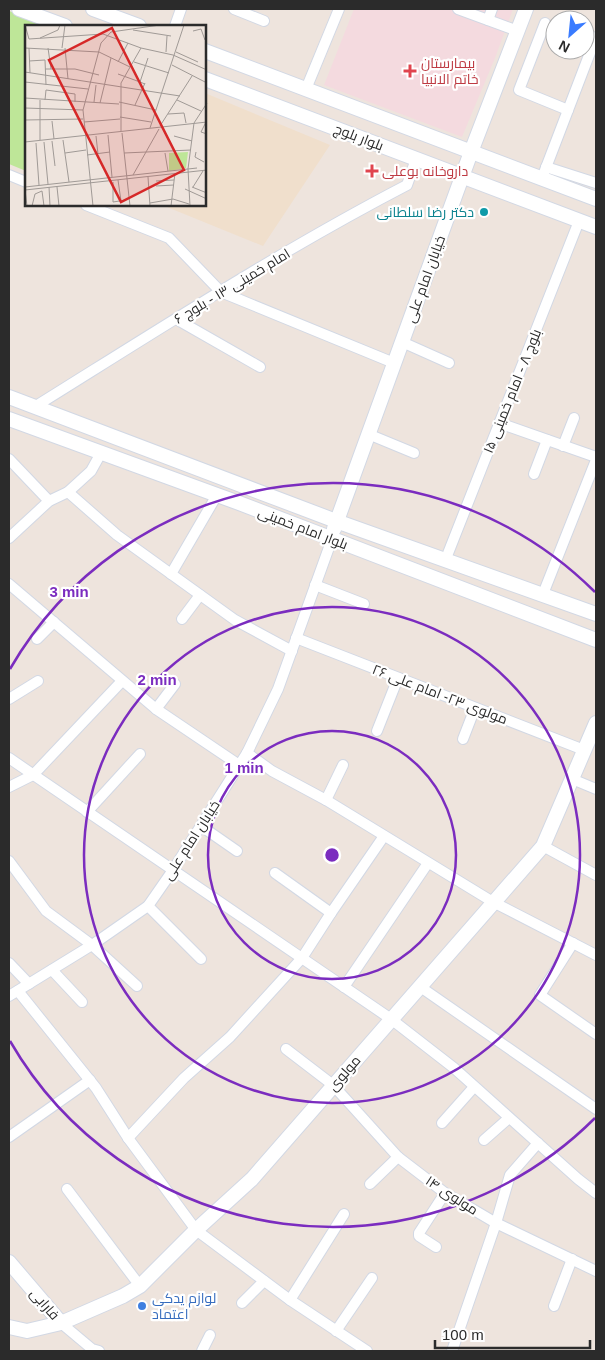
<svg xmlns="http://www.w3.org/2000/svg" width="605" height="1360" viewBox="0 0 605 1360" font-family="Helvetica,Cairo,sans-serif">
	<rect width="100%" height="100%" fill="#eee4dd"/>
	<polygon fill="#f0dfcc" points="205,93 330,145 263,246 162,205 205,205"/>
	<polygon fill="#f4dadf" points="354,9 513,9 495,58 462,137 324,85"/>
	<polygon fill="#bee698" points="9,11 51,26 26,26 26,171 9,164"/>
	<g fill="none" stroke-linecap="round" stroke-linejoin="round">
		<defs>
			<g id="street">
				<polyline points="234,9 264,21"/>
				<polyline points="458,9 518,31"/>
				<polyline points="488,20 492,9"/>
				<polyline points="545,23 519,90 568,110"/>
				<polyline points="175,26 181,9"/>
				<polyline points="306,89 339,9"/>
				<polyline points="546,167 596,183"/>
				<polyline points="9,175 26,182"/>
				<polyline points="542,178 596,37"/>
				<polyline points="86,205 169,238 221,292 394,363"/>
				<polyline points="176,319 260,367"/>
				<polyline points="402,342 449,363"/>
				<path d="M36,406c122,-76 244,-155 371,-221l9,-26"/>
				<polyline points="499,423 596,457"/>
				<polyline points="368,434 414,453"/>
				<polyline points="563,446 574,418"/>
				<polyline points="9,459 49,501"/>
				<polyline points="534,474 547,440"/>
				<polyline points="68,492 117,535 235,620 292,651"/>
				<polyline points="9,538 49,501 68,492 91,471 101,453"/>
				<polyline points="445,561 579,221"/>
				<polyline points="171,574 217,495"/>
				<polyline points="9,584 156,709 239,765"/>
				<polyline points="315,585 364,604"/>
				<polyline points="543,594 596,460"/>
				<polyline points="182,619 200,595"/>
				<polyline points="296,638 584,750"/>
				<polyline points="37,639 54,622"/>
				<polyline points="9,699 38,681"/>
				<polyline points="156,709 175,684"/>
				<polyline points="377,731 398,678"/>
				<polyline points="463,739 475,708"/>
				<polyline points="247,753 272,771 326,800 493,902 596,955"/>
				<polyline points="9,758 391,1019 454,1068 578,1179 596,1193"/>
				<polyline points="572,779 596,789"/>
				<polyline points="9,787 33,775 122,681"/>
				<polyline points="326,800 343,765"/>
				<polyline points="87,812 140,754"/>
				<polyline points="201,826 237,851"/>
				<polyline points="543,846 596,875"/>
				<polyline points="9,861 46,911 92,945 137,986"/>
				<polyline points="275,873 331,913"/>
				<polyline points="148,906 201,959"/>
				<polyline points="573,943 540,995 596,1034"/>
				<polyline points="9,963 29,984"/>
				<polyline points="52,970 82,1002"/>
				<polyline points="419,986 596,1109"/>
				<polyline points="344,987 428,863"/>
				<polyline points="18,991 96,1088 128,1138 196,1230 290,1300 367,1351"/>
				<polyline points="9,996 92,945 148,906 173,870 247,753 278,689 332,539"/>
				<polyline points="286,1049 333,1085 398,1157 445,1193 496,1223 596,1271"/>
				<polyline points="442,1123 474,1087"/>
				<polyline points="9,1137 90,1080"/>
				<polyline points="128,1138 184,1078 230,1037 302,958 331,913 384,836"/>
				<polyline points="484,1140 509,1118"/>
				<polyline points="370,1184 398,1157"/>
				<polyline points="67,1189 140,1286"/>
				<polyline points="436,1247 419,1236 419,1233 445,1193"/>
				<polyline points="290,1300 344,1214"/>
				<polyline points="242,1303 264,1281"/>
				<polyline points="554,1306 572,1259"/>
				<polyline points="61,1323 92,1349 99,1351"/>
				<polyline points="336,1331 372,1278"/>
				<polyline points="202,1351 210,1335"/>
				<polyline points="452,1351 496,1223 510,1175 538,1143"/>
			</g>
			<g id="secondary">
				<polyline points="19,9 65,26"/>
				<polyline points="93,9 139,26"/>
				<polyline points="205,51 596,199"/>
				<polyline points="205,79 596,227"/>
				<polyline points="9,397 336,521 596,614"/>
				<polyline points="9,419 239,503 596,640"/>
				<polyline points="334,529 471,152 526,9"/>
				<polyline points="9,1262 61,1323"/>
				<polyline points="9,1327 27,1331 61,1323 123,1296 140,1286 196,1230 252,1179 543,846 596,723"/>
			</g>
		</defs>
		<use href="#street" stroke="#d2d8e4" stroke-width="12"/>
		<use href="#secondary" stroke="#d2d8e4" stroke-width="16"/>
		<use href="#street" stroke="#fff" stroke-width="10"/>
		<use href="#secondary" stroke="#fff" stroke-width="14"/>
	</g>
	<g fill="none" stroke="#7b2cbf" stroke-width="2.5">
		<circle cx="332" cy="855" r="124"/>
		<circle cx="332" cy="855" r="248"/>
		<path d="M595 1118A372 372 0 0 1 10 1041M10 669A372 372 0 0 1 595 592"/>
	</g>
	<g fill="#e0444e" stroke="#fff" stroke-width="2">
		<path d="M407.5 63.5h5v5h5v5h-5v5h-5v-5h-5v-5h5z"/>
		<path d="M369.5 163.5h5v5h5v5h-5v5h-5v-5h-5v-5h5z"/>
	</g>
	<circle fill="#0f9aa8" stroke="#fff" stroke-width="2" cx="484" cy="212" r="5"/>
	<circle fill="#3f7fe0" stroke="#fff" stroke-width="2" cx="142" cy="1306" r="5"/>
	<g text-anchor="middle" stroke-width="4.5" stroke-linejoin="round" paint-order="stroke">
		<g font-size="14" fill="#be3a42" stroke="#fff" text-anchor="start">
			<text x="421" y="68">بیمارستان<tspan x="421" dy="16">خاتم الانبیا</tspan></text>
			<text x="382" y="176">داروخانه بوعلی</text>
		</g>
		<g font-size="14" fill="#2b2b2b" stroke="#fff">
			<text transform="translate(359 137) rotate(21)" y="5">بلوار بلوچ</text>
			<text transform="translate(425 279) rotate(-70)" y="5">خیابان امام علی</text>
			<text transform="translate(232 286) rotate(-31)" y="5">امام خمینی ۱۳ - بلوچ ۶</text>
			<text transform="translate(512 391) rotate(-68)" y="5">بلوچ ۸ - امام خمینی ۱۵</text>
			<text transform="translate(303 528) rotate(21)" y="5">بلوار امام خمینی</text>
			<text transform="translate(440 694) rotate(21)" y="5">مولوی ۲۳- امام علی ۲۶</text>
			<text transform="translate(191 840) rotate(-57)" y="5">خیابان امام علی</text>
			<text transform="translate(344 1073) rotate(-49)" y="5">مولوی</text>
			<text transform="translate(452 1195) rotate(33)" y="5">مولوی ۱۴</text>
			<text transform="translate(45 1304) rotate(49)" y="5">فارابی</text>
		</g>
		<g font-size="14" fill="#0d838f" stroke="#fff" text-anchor="end">
			<text x="474" y="217">دکتر رضا سلطانی</text>
		</g>
		<g font-size="14" fill="#366cbe" stroke="#fff" text-anchor="start">
			<text x="152" y="1303">لوازم یدکی<tspan x="152" dy="16">اعتماد</tspan></text>
		</g>
	</g>
	<g transform="translate(25 25)">
		<rect width="181" height="181" fill="#eee4dd"/>
		<path d="M163,127l-2,16 -17,3v-18z" fill="#bee698"/>
		<path fill="none" stroke="#a09a96" stroke-width="1" d="M0,0l4,14 74,-5 38,14 32,7 34,15M108,5l38,6M168,6l8,-2 4,11M15,13l18,-8 2,-5M0,23l74,4 31,15M4,23l1,25M23,23l3,21M37,23l3,-23M40,23l3,31M141,27l1,-16M151,27l22,10M4,36l16,-1 1,25M93,37l10,-19M109,37l35,11M147,40l35,18M20,44h30l24,6M0,47l155,24M93,49l22,8M0,57l63,7M120,59l-5,-2 8,-24M0,73l94,6M15,75v40M20,75l1,-10 29,4v8M152,75l24,11M69,77l2,-17M94,77l37,8M75,78l11,-45M110,80l10,-22M0,83l58,2M143,89l16,-1 2,10M95,92l31,5M0,95l58,-1M27,96l2,18M59,97l36,-3M181,97l-5,10 6,2M135,101l32,-50M125,103l34,-103M96,106v-48l20,-35M97,108l8,73M83,110l4,42M71,111l2,18M149,111l18,5M38,115l6,42M27,116l3,25M0,117l182,-20M19,117l4,42M11,118l3,42M171,127l-1,5 9,5M40,128l21,-3M99,128l67,-3M140,128l3,18M62,130l23,-3M108,150l26,-46M123,152l2,29M93,155l3,21M131,156l18,-1M88,157v20l13,-2M131,161l18,-1M0,162l172,-19M24,162l1,19M32,162l2,19M167,162l15,6M168,162l10,-16M160,164l22,10M0,165l2,16M0,165l182,-20M125,178l23,-4 16,5M7,181l3,-12 7,-3 2,15M68,181l-10,-96 18,-67 10,-11 49,-7M146,181l4,-33M165,181l-2,-37 6,-46 13,-20"/>
		<path fill="#d62828" fill-opacity="0.15" stroke="#d62828" stroke-width="2.5" d="M87,3l72,142 -63,32 -72,-142z"/>
		<rect width="181" height="181" fill="none" stroke="#2b2b2b" stroke-width="2.5"/>
	</g>
	<circle cx="332" cy="855" r="8" fill="#7b2cbf" stroke="#fff" stroke-width="2.5"/>
	<g font-size="15" text-anchor="middle" font-weight="bold" fill="#7b2cbf" stroke="#fff" stroke-width="4.5" stroke-linejoin="round" paint-order="stroke">
		<text x="69" y="597">3 min</text>
		<text x="157" y="685">2 min</text>
		<text x="244" y="773">1 min</text>
	</g>
	<rect width="605" height="1360" fill="none" stroke="#2b2b2b" stroke-width="20"/>
	<g transform="translate(570 35) rotate(207)"><circle r="24" fill="#ffffff" stroke="#aaaaaa"/>
	<path d="M0-4L9 19L0 12L-9 19Z" fill="#397bff"/>
	<text y="-8" font-size="14" font-weight="bold" text-anchor="middle" fill="#2b2b2b">N</text>
	</g>
	<path d="M435 1340v8h155v-8" fill="none" stroke="#2b2b2b" stroke-width="2.5"/>
	<text x="442" y="1340" font-size="15" fill="#2b2b2b" stroke="#ffffff" stroke-width="4" paint-order="stroke">100 m</text>
</svg>
